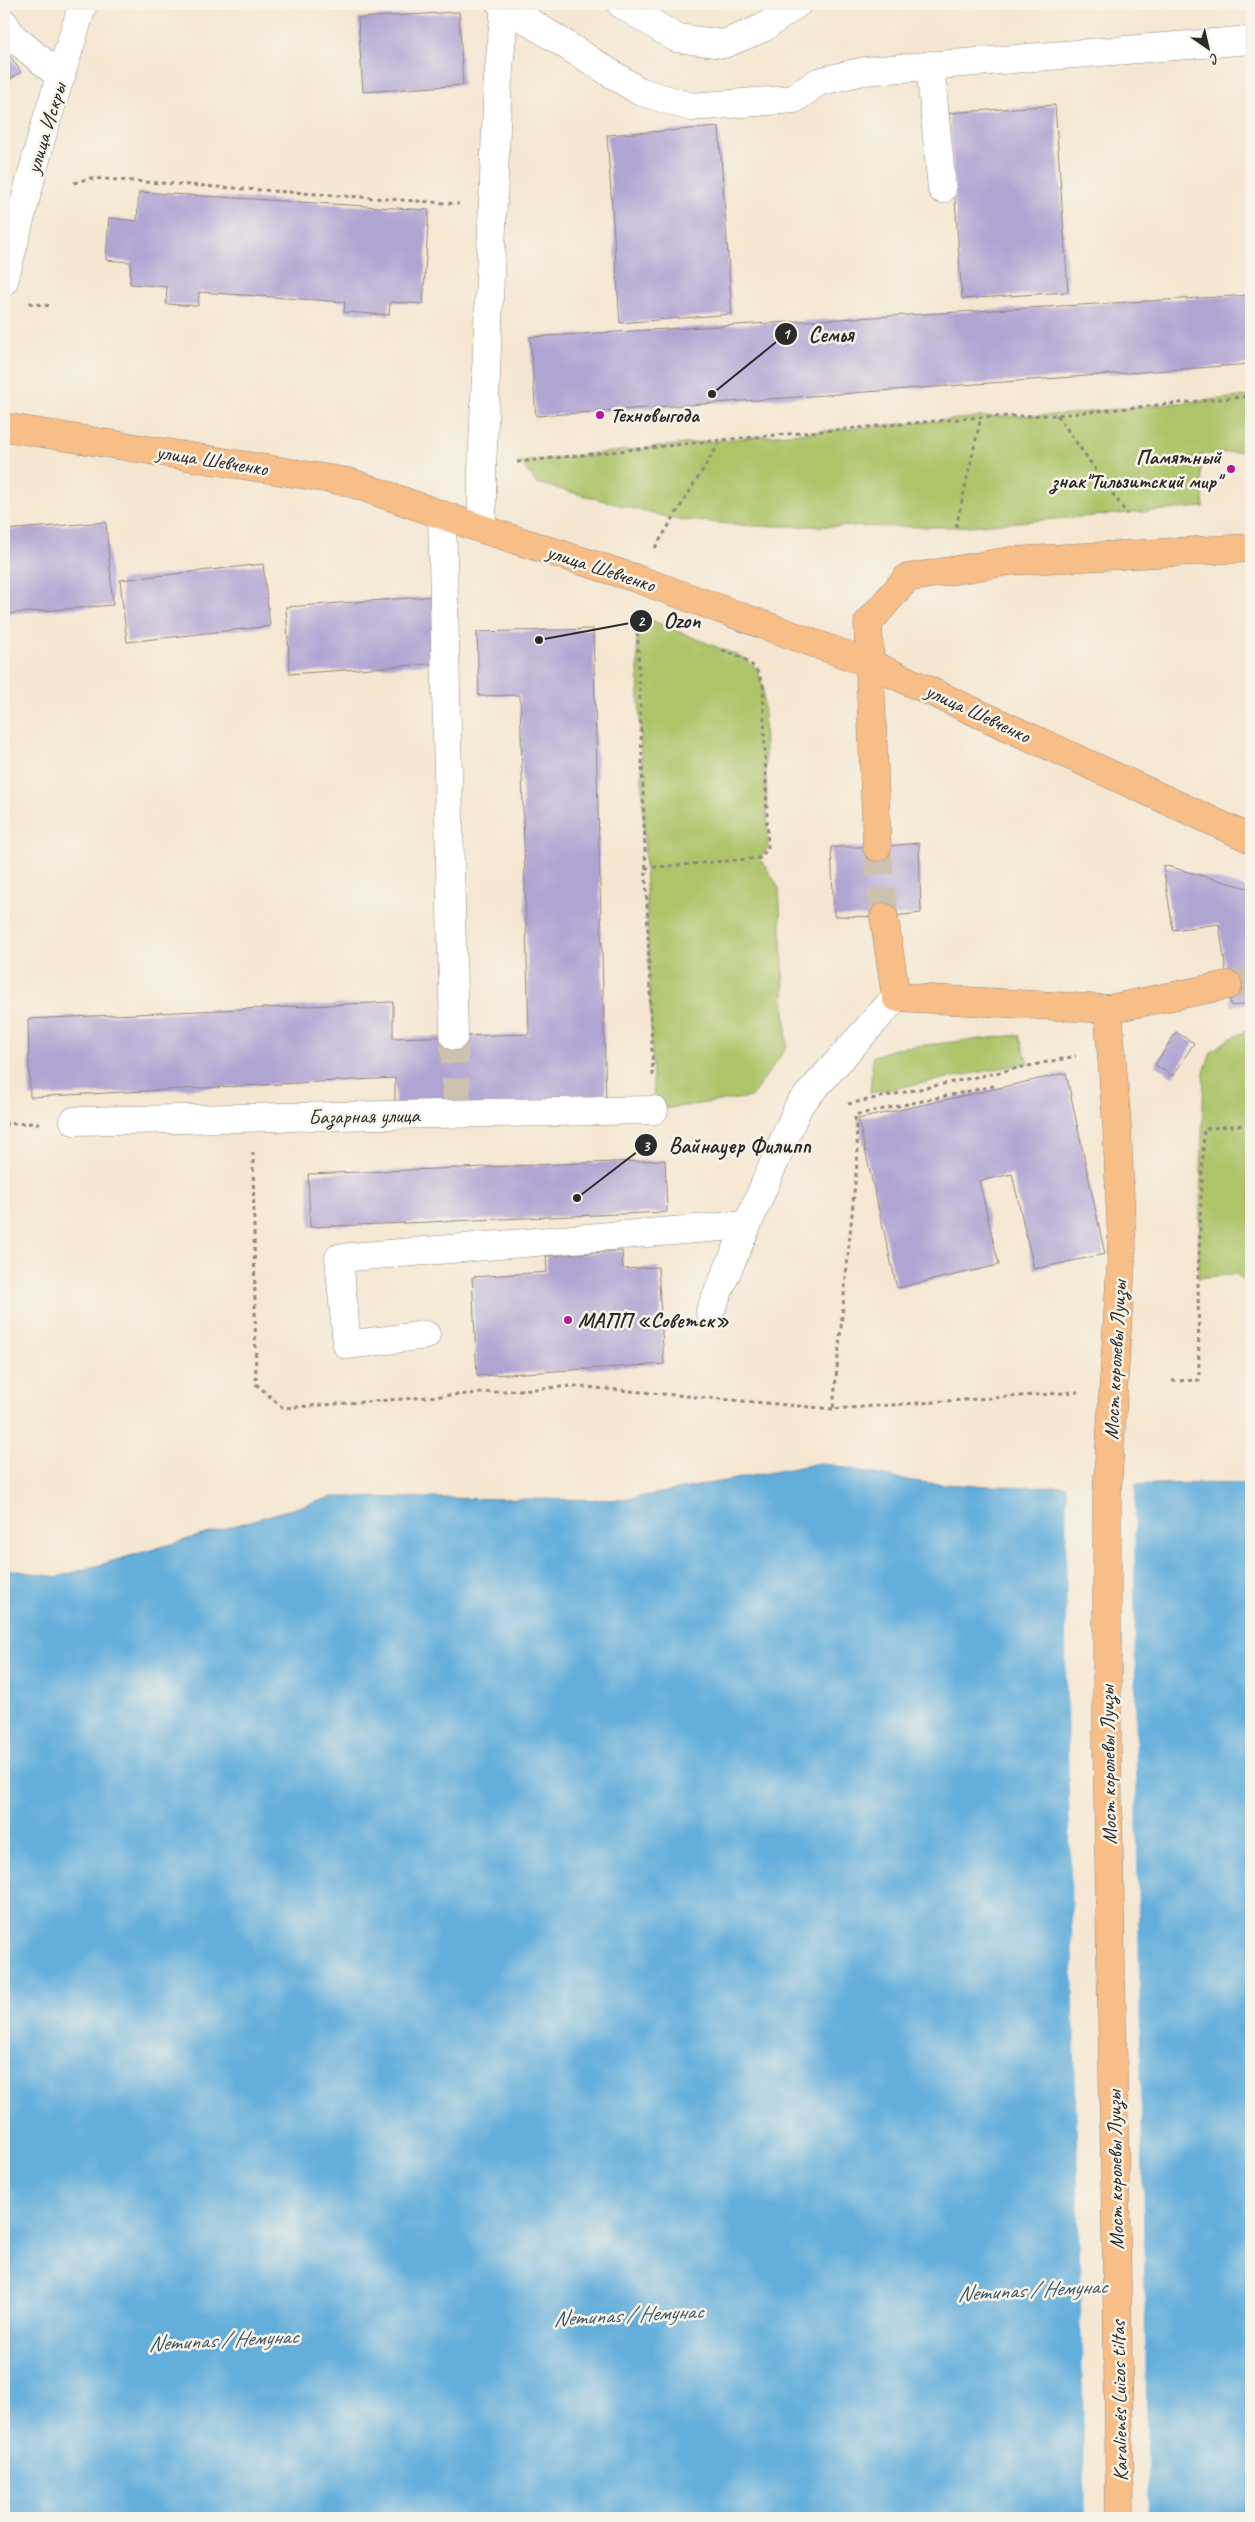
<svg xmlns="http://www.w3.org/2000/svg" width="1255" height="2522" viewBox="0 0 1255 2522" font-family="Caveat,sans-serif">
	<rect width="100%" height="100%" fill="#f7f3e8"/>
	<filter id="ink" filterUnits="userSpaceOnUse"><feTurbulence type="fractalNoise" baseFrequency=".02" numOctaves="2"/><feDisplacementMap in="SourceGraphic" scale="10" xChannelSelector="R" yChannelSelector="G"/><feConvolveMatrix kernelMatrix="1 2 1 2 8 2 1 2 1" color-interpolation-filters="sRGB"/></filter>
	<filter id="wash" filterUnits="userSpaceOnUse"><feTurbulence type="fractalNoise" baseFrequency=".0096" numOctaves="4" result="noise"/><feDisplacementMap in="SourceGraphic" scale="20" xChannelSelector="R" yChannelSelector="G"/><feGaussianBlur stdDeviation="1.12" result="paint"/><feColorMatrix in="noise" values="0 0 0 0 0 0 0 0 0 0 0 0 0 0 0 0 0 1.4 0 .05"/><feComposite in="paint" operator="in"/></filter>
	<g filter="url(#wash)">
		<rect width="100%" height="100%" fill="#f5e6d1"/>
		<g fill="#adc469" stroke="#6c784a">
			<polygon points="1251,396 1251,503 1249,503 1244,451 1200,455 1204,507 956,527 753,526 674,519 536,483 520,462 721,440 981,417 1057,415"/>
			<polygon points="636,614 748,660 758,670 763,686 768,848 760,858 779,888 787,1047 751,1097 654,1110"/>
			<polygon points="1251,1029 1251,1291 1237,1274 1198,1278 1204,1072 1211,1052 1229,1039"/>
			<polygon points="1019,1035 1028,1063 870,1093 873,1056 897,1048"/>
		</g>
		<path fill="#63aedb" stroke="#476c83" d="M821,1463c39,7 81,19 120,21 103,7 207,-3 310,0v1034h-1247v-949l54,8 275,-80 290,3z"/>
		<polygon fill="#f5e6d1" points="1135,1482 1134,1590 1137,1863 1148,2518 1086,2518 1066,1661 1067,1483"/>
		<g id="blocks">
			<g fill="#b0a4d3">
				<polygon points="459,12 463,85 363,92 358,18"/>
				<polygon points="4,47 21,72 4,83"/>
				<polygon points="1055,105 1068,292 962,299 949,113"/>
				<polygon points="719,127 732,314 620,323 607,135"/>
				<polygon points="139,192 429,210 423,304 390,302 389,315 344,312 345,302 199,292 198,306 166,304 167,287 130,284 131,262 106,260 109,218 137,221"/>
				<polygon points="1251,295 1251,364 536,416 530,337"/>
				<polygon points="106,522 113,605 5,614 4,530"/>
				<polygon points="263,564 270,626 127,642 120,580"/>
				<polygon points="437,596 441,663 290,674 286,607"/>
				<polygon points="593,629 606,1101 395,1108 395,1078 30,1097 28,1019 393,1002 393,1038 529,1034 520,695 479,696 477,632"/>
				<polygon points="919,843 921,913 884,917 834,916 831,847 877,847"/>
				<polygon points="1163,865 1251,889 1251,1003 1231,1006 1219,924 1173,930"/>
				<polygon points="1176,1032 1194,1043 1173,1076 1155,1065"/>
				<polygon points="1066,1073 1105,1254 1034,1269 1012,1174 979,1181 999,1265 897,1288 858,1119"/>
				<polygon points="665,1160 667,1212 310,1227 308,1174"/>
				<polygon points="622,1251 623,1269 658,1267 664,1364 477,1376 472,1277 547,1272 546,1256"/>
			</g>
		</g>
	</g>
	<g filter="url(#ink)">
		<use href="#blocks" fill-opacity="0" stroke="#90887e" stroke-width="1"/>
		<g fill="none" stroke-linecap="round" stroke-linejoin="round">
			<polyline stroke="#cdc1b0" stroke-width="28" stroke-dasharray="28 14" stroke-linecap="butt" points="454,1036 457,1106"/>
			<g stroke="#cdc1b0" stroke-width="28" stroke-dasharray="28 14" stroke-linecap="butt">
				<polyline points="877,847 884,917"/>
				<polyline points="1228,985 1251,981"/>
			</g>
			<defs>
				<g id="minor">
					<polyline points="501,4 639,91 691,107 794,99 818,82 864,71 1251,40"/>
					<polyline points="621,4 676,38 724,44 763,28 797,4"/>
					<polyline points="4,23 13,37 61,77"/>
					<polyline points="930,65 942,189"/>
					<polyline points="4,281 43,132 83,4"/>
					<polyline points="442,515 454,1036"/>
					<polyline points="482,529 482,471 498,79 505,6"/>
					<polyline points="74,1121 654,1110"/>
					<polyline points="710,1311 799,1105 896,997"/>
					<polyline points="426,1335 347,1345 339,1258 746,1225"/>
				</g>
				<g id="major">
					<polyline points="4,427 349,482 482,529 635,578 871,664 1251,839"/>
					<polyline points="877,847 868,623 907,578 1010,561 1251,548"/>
					<polyline points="884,917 896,997 1108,1009 1228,985"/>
					<polyline points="1108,1009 1117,1126 1122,1247"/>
				</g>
				<polyline id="highway" points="1117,2284 1120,2518"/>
			</defs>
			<use href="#minor" stroke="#90887e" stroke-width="29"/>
			<use href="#major" stroke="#90887e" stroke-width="29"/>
			<use href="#highway" stroke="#90887e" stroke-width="29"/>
			<g stroke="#90887e" stroke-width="3" stroke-dasharray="4 4" stroke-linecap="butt">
				<polyline points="74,183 90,178 459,204"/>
				<polyline points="29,303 50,306"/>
				<polyline points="1057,415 1127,514"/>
				<polyline points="517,462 721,440 981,417 1057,415 1251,396"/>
				<polyline points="956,527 981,417"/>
				<polyline points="655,548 721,440"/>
				<polyline points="637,616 653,1077"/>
				<path d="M645,868l115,-10 8,-10 -5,-162c-7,-25 -18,-27 -41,-36"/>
				<polyline points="994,1086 855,1115 858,1152 833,1409 1078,1392"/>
				<polyline points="848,1104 1076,1056"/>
				<polyline points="4,1124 41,1123"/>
				<polyline points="253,1152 256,1384 283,1408 573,1386 833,1409"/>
				<polyline points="1172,1381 1199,1380 1198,1278 1204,1129 1251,1124"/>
			</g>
			<use href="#minor" stroke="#fff" stroke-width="28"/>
			<use href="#major" stroke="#f7be88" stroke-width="28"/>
			<use href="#highway" stroke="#f7be88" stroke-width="28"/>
			<defs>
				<polyline id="major-bridge" points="1117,2284 1107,1748 1107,1494 1122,1247"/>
			</defs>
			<use href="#major-bridge" stroke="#90887e" stroke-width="29" stroke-linecap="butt"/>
			<use href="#major-bridge" stroke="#f7be88" stroke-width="28"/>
		</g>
	</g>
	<g fill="#b5179e" stroke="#f7f3e8" stroke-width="2">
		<circle cx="600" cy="415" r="5"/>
		<circle cx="1231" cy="469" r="5"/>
		<circle cx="568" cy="1320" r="5"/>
	</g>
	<g text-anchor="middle" stroke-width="5" stroke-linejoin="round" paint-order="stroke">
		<g font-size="21" fill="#2b2b2b" stroke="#f7f3e8">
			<text transform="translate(46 128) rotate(-73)" y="7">улица Искры</text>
			<text transform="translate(212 460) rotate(9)" y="7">улица Шевченко</text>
			<text transform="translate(601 568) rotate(18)" y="7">улица Шевченко</text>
			<text transform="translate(978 713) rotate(25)" y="7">улица Шевченко</text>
			<text transform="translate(364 1116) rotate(-1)" y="7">Базарная улица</text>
			<text transform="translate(1115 1360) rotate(-87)" y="7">Мост королевы Луизы</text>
			<text transform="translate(1108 1765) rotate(-91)" y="7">Мост королевы Луизы</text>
			<text transform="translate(1115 2170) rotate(-91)" y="7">Мост королевы Луизы</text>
			<text transform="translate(1119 2401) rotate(-91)" y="7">Karalienės Luizos tiltas</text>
		</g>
		<g font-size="21" font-weight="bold" fill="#2b2b2b" stroke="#f7f3e8" text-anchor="start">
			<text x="610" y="422">Техновыгода</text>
			<text x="1221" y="464" text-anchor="end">Памятный<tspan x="1221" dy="24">знак"Тильзитский мир"</tspan></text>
			<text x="578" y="1327">МАПП «Советск»</text>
		</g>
		<g font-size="22" font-style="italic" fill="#3f5969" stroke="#f7f3e8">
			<text transform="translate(1032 2289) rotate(-3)" y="8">Nemunas / Немунас</text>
			<text transform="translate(628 2314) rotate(-3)" y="8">Nemunas / Немунас</text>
			<text transform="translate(223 2339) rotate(-3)" y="8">Nemunas / Немунас</text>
		</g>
	</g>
	<path fill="none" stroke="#2b2b2b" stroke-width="2" d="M712 394L786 334M539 640L641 621M577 1198L646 1145"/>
	<g fill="#2b2b2b" stroke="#f7f3e8" stroke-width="2">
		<circle cx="712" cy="394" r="5"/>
		<circle cx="539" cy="640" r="5"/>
		<circle cx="577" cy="1198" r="5"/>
		<circle cx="786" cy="334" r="12"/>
		<circle cx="641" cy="621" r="12"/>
		<circle cx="646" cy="1145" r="12"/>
	</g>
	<g font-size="15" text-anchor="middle" font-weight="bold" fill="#fff">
		<text x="786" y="339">1</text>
		<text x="641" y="626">2</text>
		<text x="646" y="1151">3</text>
	</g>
	<g font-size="22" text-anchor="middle" font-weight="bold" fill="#2b2b2b" stroke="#f7f3e8" stroke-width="5" stroke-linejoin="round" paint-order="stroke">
		<text x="831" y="342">Семья</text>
		<text x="682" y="628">Ozon</text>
		<text x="740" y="1153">Вайнауер Филипп</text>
	</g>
	<rect width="1255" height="2522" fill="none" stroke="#f7f3e8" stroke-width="20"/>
	<g transform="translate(1208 48) rotate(146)" stroke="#f7f3e8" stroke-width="4" paint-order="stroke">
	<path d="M0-4L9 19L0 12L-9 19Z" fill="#2b2b2b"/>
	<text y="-8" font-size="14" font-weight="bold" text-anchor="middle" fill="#2b2b2b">С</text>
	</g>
</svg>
